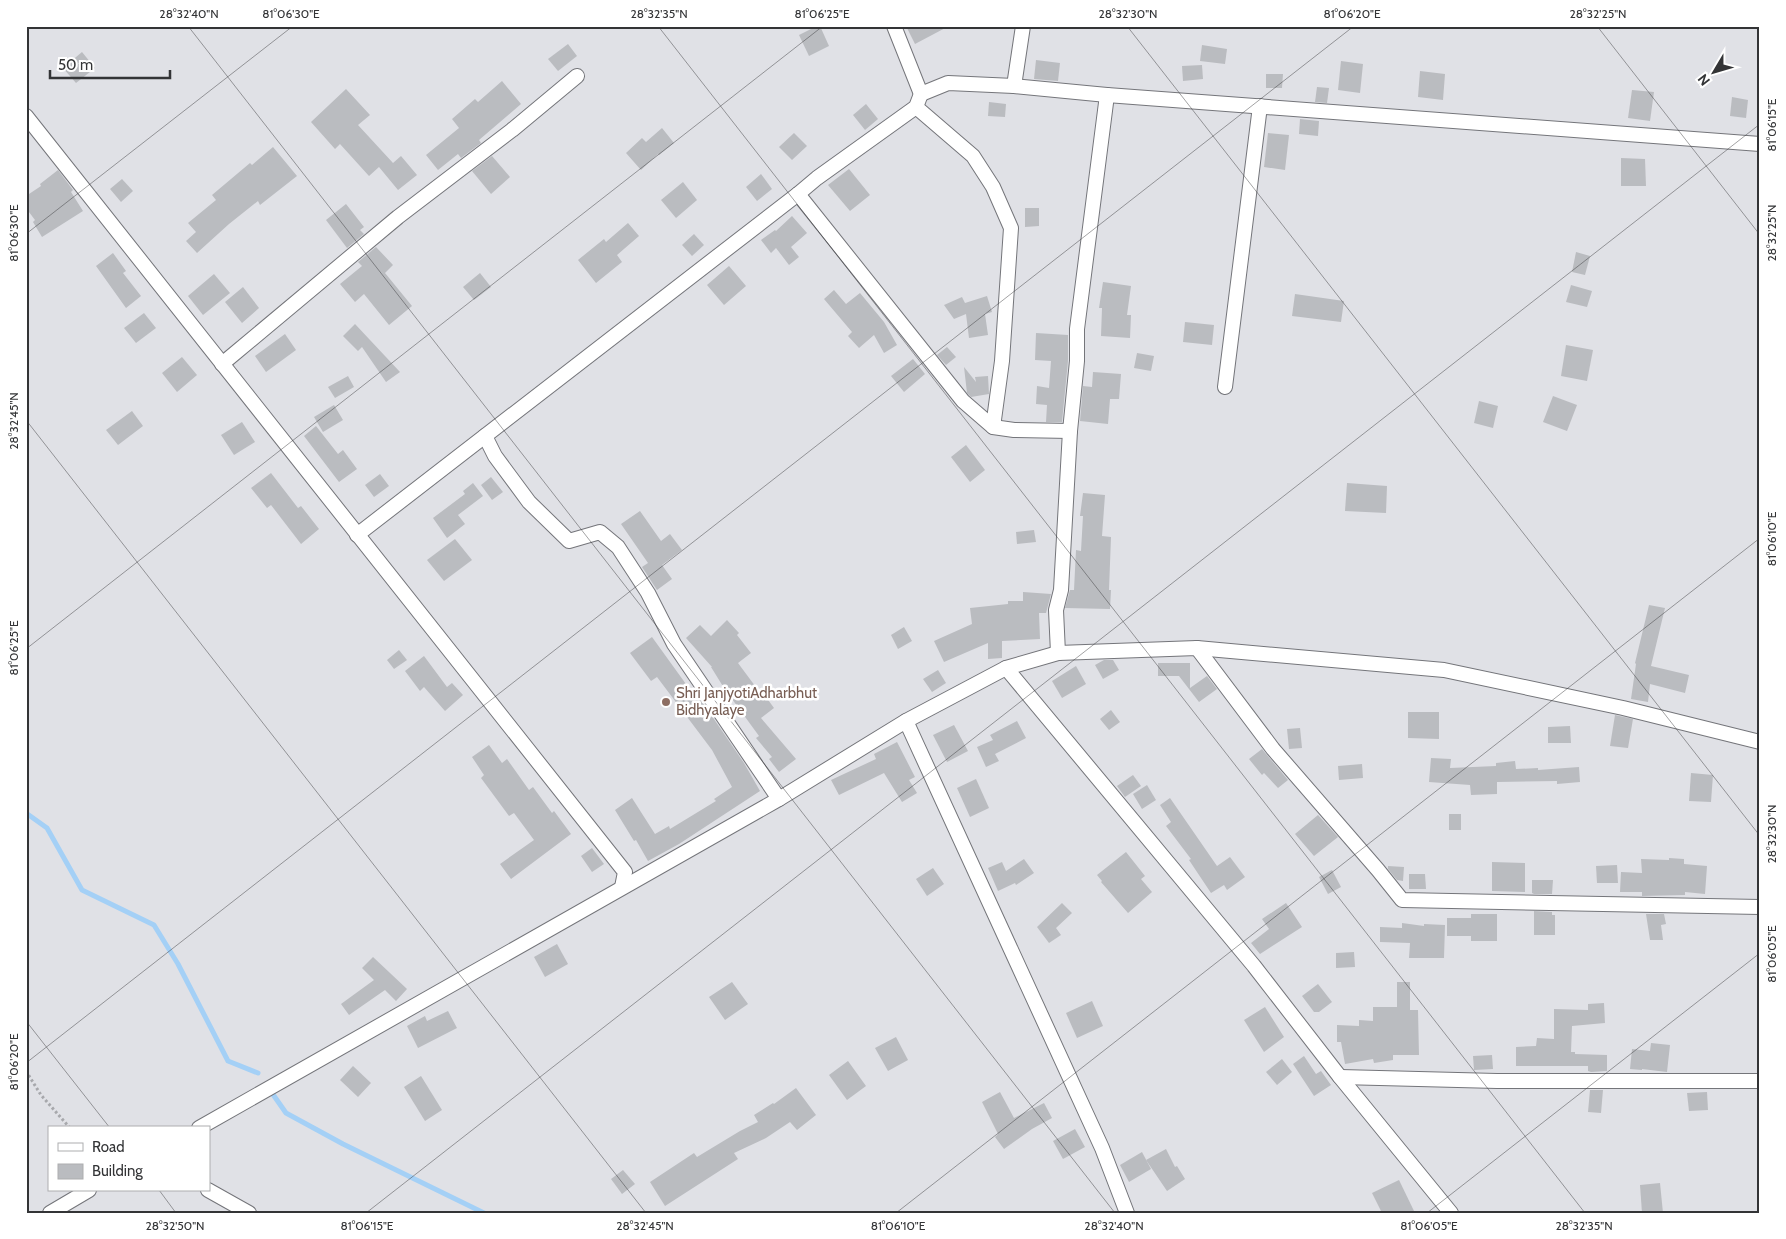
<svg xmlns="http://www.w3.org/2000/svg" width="1786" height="1239" viewBox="0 0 1786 1239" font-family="Cabin,sans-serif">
	<rect width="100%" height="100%" fill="#e0e1e6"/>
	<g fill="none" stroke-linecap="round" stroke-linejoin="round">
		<g stroke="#a4d0f6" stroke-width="5">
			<polyline points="26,813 47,828 82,890 154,925 178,964 228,1061 258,1073"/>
			<polyline points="272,1093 286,1113 343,1144 484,1213"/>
		</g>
	</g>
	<g fill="#babcc0">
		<polygon points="817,26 820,26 829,46 809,56 799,35"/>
		<polygon points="906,26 949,26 915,44"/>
		<polygon points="568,44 577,56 558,71 548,59"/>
		<polygon points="1202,45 1227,49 1225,64 1200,61"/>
		<polygon points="82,52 95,68 76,83 63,68"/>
		<polygon points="1036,60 1060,63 1058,81 1034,79"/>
		<polygon points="1341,61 1363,64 1360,93 1338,90"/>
		<polygon points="1202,65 1203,79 1183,81 1182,66"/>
		<polygon points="1420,71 1445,74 1443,100 1418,97"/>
		<polygon points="1266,74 1283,74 1282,88 1266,88"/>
		<polygon points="502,81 521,104 479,140 481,143 461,158 458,154 438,170 426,155 459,128 452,119 475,99 478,102"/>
		<polygon points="1317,87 1329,88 1327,103 1315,102"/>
		<polygon points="346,89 370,115 358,125 393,163 401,156 417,175 398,190 379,167 369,176 340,144 335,149 311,122"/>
		<polygon points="1632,90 1654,92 1650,121 1628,118"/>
		<polygon points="1732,97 1748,100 1746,118 1730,116"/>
		<polygon points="989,102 1006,104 1005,117 988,116"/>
		<polygon points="866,104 878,119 865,130 853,115"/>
		<polygon points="1300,119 1319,121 1318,136 1299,134"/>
		<polygon points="662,128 674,143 659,155 658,154 641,170 626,153 642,138 646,142"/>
		<polygon points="794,133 807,146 792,160 779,147"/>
		<polygon points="1268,133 1289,135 1285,170 1264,167"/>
		<polygon points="273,147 297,176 260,205 258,201 229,224 197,253 186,241 196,232 188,223 216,200 212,195 250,163 252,165"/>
		<polygon points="492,156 510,177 491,194 472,171"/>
		<polygon points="1621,158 1645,159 1646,186 1621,186"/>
		<polygon points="849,169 870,195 850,211 828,185"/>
		<polygon points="58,170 73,190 71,192 83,211 42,237 33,222 35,220 26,208 26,196 41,186 40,184"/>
		<polygon points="761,174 772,189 757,201 746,187"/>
		<polygon points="122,179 133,191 121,202 110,189"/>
		<polygon points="683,182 697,200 676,218 661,200"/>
		<polygon points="346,204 364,227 360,230 364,234 347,248 326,220"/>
		<polygon points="1025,208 1039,208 1039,226 1025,227"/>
		<polygon points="792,216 807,233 791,247 799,257 789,265 776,248 771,253 761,240 775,230 776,231"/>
		<polygon points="628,223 639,236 617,255 622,262 596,283 578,260 604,239 606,242"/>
		<polygon points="694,234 704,245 692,256 682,245"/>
		<polygon points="376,247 393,265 385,273 412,306 389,325 364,294 355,302 340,284 362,266 358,262"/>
		<polygon points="1576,252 1590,256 1585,275 1572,272"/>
		<polygon points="113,253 126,271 123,273 141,296 126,308 96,266"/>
		<polygon points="729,266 746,286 724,305 707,285"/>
		<polygon points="480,273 491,287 474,300 463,287"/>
		<polygon points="214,274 230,293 203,315 188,296"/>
		<polygon points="1103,282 1131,286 1127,315 1131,315 1130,338 1101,336 1102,308 1099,308"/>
		<polygon points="1571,285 1592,291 1587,307 1566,302"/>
		<polygon points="243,287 259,308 242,323 225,302"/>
		<polygon points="834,290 846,304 860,293 884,322 897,345 884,353 874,335 859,348 848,336 852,332 824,299"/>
		<polygon points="1295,294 1344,301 1341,322 1292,316"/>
		<polygon points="987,296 992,312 985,314 988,335 969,338 966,314 954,319 944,305 962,297 965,303"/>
		<polygon points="144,313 156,328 136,343 124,328"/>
		<polygon points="1185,322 1214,325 1212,345 1183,342"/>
		<polygon points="355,324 400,372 386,382 362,347 358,351 343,336"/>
		<polygon points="1036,333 1068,335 1068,361 1062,422 1046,422 1047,405 1036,404 1037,386 1049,388 1051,361 1035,360"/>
		<polygon points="285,334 296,350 266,372 255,356"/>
		<polygon points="1566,345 1593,350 1587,381 1561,376"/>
		<polygon points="947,347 956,357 946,365 937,355"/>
		<polygon points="1137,353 1154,356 1151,371 1134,368"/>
		<polygon points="182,357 197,375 177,392 162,373"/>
		<polygon points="913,359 925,374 904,392 891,376"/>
		<polygon points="964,367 976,382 975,377 988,376 989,394 971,397 967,393"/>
		<polygon points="1093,372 1121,374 1119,399 1110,399 1108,424 1080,421 1083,386 1092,387"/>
		<polygon points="348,376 354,387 335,398 328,387"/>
		<polygon points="1553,396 1577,405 1567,431 1543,422"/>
		<polygon points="1479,401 1498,406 1493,428 1474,423"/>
		<polygon points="334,405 343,420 323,432 314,417"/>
		<polygon points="132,411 143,426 118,445 106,430"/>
		<polygon points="242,422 255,442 234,455 221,435"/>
		<polygon points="316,426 338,454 343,450 357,469 339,482 304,436"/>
		<polygon points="966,445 985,470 970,482 951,457"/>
		<polygon points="271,473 298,508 301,506 319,529 301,544 271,505 267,508 251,488"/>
		<polygon points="380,474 389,486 374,497 365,485"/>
		<polygon points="491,477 503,492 492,500 481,485"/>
		<polygon points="473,483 483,496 458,515 465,524 447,538 433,518 465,494 463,491"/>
		<polygon points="1347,483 1387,486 1386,513 1345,511"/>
		<polygon points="1083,493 1105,495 1102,536 1111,537 1109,590 1111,590 1110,609 1065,608 1070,590 1074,590 1076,550 1081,551 1083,516 1080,516"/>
		<polygon points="640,511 661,541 670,534 682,550 662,565 672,579 657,590 642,567 648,563 621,524"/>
		<polygon points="1034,530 1036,542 1017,544 1016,532"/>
		<polygon points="455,539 472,560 444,581 427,560"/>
		<polygon points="1023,592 1051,594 1046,613 1039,613 1040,639 1002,641 1002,658 988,659 988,643 944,662 934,641 972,624 970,608 1008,604 1008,601 1023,601"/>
		<polygon points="1649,605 1665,608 1651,666 1689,675 1685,693 1650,684 1648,702 1631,699 1636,664 1635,663"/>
		<polygon points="727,620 739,633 737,635 751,653 738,663 764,698 766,697 774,708 761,718 796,759 779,772 769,759 772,757 756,738 759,736 724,688 711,667 712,667 686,638 700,625 711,636"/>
		<polygon points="904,627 912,641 898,649 891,635"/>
		<polygon points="652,637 696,698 698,696 703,703 744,763 760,791 679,844 648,861 636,840 634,841 615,810 632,798 655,834 669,826 670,829 716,801 714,799 732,787 712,750 657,677 651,681 630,653"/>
		<polygon points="399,650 407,660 394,669 387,660"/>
		<polygon points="424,656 447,687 452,683 463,695 445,711 424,687 420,691 405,671"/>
		<polygon points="1104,660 1113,660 1119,670 1103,679 1095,665"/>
		<polygon points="1158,663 1190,663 1190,688 1207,676 1217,689 1199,702 1179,676 1158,676"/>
		<polygon points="1076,666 1086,684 1062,698 1052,681"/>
		<polygon points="938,670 946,683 932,692 923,679"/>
		<polygon points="1111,710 1120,722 1109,730 1100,719"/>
		<polygon points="1408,712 1439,712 1439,739 1408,738"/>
		<polygon points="1615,715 1633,719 1628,748 1610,746"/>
		<polygon points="1017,721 1026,738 995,754 999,761 986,767 977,747 993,740 990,735"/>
		<polygon points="954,725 968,751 947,762 933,735"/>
		<polygon points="1570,726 1571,743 1548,743 1548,727"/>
		<polygon points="1300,728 1302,748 1289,749 1287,729"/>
		<polygon points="897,742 915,777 909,780 917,793 902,802 884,773 839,795 831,780 876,759 874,754"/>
		<polygon points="489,745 502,763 507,759 529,790 533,787 552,813 554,811 571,834 511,879 500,864 534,840 514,813 509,816 481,778 484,775 472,757"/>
		<polygon points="1262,749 1288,780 1278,788 1264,773 1262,775 1249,759"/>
		<polygon points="1431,758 1451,759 1450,768 1496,766 1496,763 1515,761 1516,769 1538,768 1538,770 1579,767 1580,782 1557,784 1557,781 1497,782 1497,794 1471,795 1470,785 1429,782"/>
		<polygon points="1362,764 1363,778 1339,780 1338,766"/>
		<polygon points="1691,773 1713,775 1711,802 1689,801"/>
		<polygon points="1133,775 1141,786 1125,797 1117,786"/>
		<polygon points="976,779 989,808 970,817 957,788"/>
		<polygon points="1147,785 1156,800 1142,809 1133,794"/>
		<polygon points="1170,798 1217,866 1230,857 1245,877 1227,890 1224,885 1211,893 1189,860 1191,859 1166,826 1171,822 1160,805"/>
		<rect x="1449" y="814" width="12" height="16"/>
		<polygon points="1318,815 1338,837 1314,856 1295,834"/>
		<polygon points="592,848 604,864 592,872 581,856"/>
		<polygon points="1126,852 1145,876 1141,879 1152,892 1128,913 1101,882 1102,881 1097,875"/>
		<polygon points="1669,858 1684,859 1684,864 1707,866 1705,894 1685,892 1685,895 1642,896 1642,892 1620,892 1621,872 1642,873 1641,859 1669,860"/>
		<polygon points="1024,859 1034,873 1016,885 1015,883 998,891 988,868 1002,862 1006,871"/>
		<polygon points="1492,862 1525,863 1525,892 1492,891"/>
		<polygon points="1617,865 1618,883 1597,883 1596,866"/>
		<polygon points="1388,866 1404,867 1403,881 1397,880 1388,869"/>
		<polygon points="933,868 944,884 927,896 916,879"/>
		<polygon points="1332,870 1341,887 1328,894 1319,877"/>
		<polygon points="1409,874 1425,874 1426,889 1409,889"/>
		<polygon points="1532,880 1553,880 1552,894 1534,894 1532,893"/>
		<polygon points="1062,903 1072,913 1056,928 1061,935 1049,943 1037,927"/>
		<polygon points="1286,903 1302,927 1260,954 1251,943 1269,929 1262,919"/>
		<polygon points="1534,911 1552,912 1552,915 1555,915 1555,935 1534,935"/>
		<polygon points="1471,914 1497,914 1497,941 1471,941 1471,936 1447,936 1447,918 1471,918"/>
		<polygon points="1646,914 1664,914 1666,924 1661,925 1663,940 1650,940"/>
		<polygon points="1402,923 1424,926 1424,924 1445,925 1444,958 1409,958 1410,943 1380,942 1380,927 1402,928"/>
		<polygon points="557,944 568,964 545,977 534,957"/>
		<polygon points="1354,952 1355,967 1336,968 1336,953"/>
		<polygon points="373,957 407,989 396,1001 385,990 349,1015 341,1004 374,980 362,968"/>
		<polygon points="732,982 748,1004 725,1020 709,997"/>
		<polygon points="1397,982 1410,982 1410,1010 1418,1010 1419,1055 1393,1055 1393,1060 1374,1063 1373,1059 1345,1064 1341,1042 1337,1042 1337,1025 1359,1026 1359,1020 1373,1021 1373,1007 1397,1007"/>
		<polygon points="1318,984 1332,1002 1319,1012 1314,1012 1302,996"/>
		<polygon points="1092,1001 1103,1026 1077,1038 1066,1013"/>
		<polygon points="1604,1003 1605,1023 1572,1026 1571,1052 1575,1052 1575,1054 1607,1055 1607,1071 1591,1072 1588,1071 1588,1066 1516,1066 1516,1047 1536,1046 1537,1038 1554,1039 1554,1009 1588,1010 1588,1004"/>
		<polygon points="1265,1007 1284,1037 1264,1052 1244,1020"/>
		<polygon points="448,1011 457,1028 418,1048 407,1026 425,1016 427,1021"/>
		<polygon points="896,1037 908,1060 888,1071 875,1048"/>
		<polygon points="1651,1043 1670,1045 1667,1072 1642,1069 1642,1070 1630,1069 1632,1049 1650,1051"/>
		<polygon points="1492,1055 1493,1069 1474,1070 1473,1056"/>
		<polygon points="1304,1056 1316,1074 1321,1071 1331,1085 1314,1096 1293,1064"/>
		<polygon points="1282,1059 1292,1072 1277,1085 1266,1072"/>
		<polygon points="848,1061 866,1086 847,1100 829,1075"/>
		<polygon points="353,1066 371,1083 358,1097 340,1080"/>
		<polygon points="421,1076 442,1110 425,1121 404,1087"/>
		<polygon points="796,1088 816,1115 797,1130 790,1122 766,1138 734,1153 738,1159 665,1206 650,1182 694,1153 697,1157 740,1131 758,1122 754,1115 773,1103 774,1104"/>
		<polygon points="1590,1090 1603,1090 1601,1113 1588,1112"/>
		<polygon points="1000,1092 1014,1118 1044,1103 1052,1118 1032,1129 1004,1149 995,1137 998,1134 982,1102"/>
		<polygon points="1707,1092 1708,1110 1689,1111 1687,1093"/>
		<polygon points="1075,1129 1085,1147 1063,1159 1053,1141"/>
		<polygon points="1166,1149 1175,1167 1177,1166 1185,1179 1167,1191 1146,1160"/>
		<polygon points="1142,1152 1151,1169 1129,1182 1120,1165"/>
		<polygon points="623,1170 635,1184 622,1194 611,1179"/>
		<polygon points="1399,1180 1415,1213 1382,1213 1372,1193"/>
		<polygon points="1660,1183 1663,1213 1642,1213 1640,1185"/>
	</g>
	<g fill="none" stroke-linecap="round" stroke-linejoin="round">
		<defs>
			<g id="minor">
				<polyline points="894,26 921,94 948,83 1014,86 1107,95 1760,144"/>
				<polyline points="1014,86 1023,26"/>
				<polyline points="916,107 973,156 993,187 1011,228 1002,361 993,427"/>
				<polyline points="26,116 625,872 622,887"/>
				<polyline points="798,194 963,401 993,427 1014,430 1070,431"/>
				<polyline points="222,364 398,217 512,130 577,76"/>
				<polyline points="1225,387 1260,106"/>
				<polyline points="485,436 495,456 529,502 569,541 600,532 618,547 648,593 674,644 779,799"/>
				<polyline points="357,535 798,194 817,178 916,107 921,94"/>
				<polyline points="1197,648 1273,749 1378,870 1402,900 1760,907"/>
				<polyline points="1058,653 1056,610 1061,590 1070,431 1077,361 1077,329 1107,95"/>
				<polyline points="1006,668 1254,966 1340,1077 1451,1213"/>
				<polyline points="906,721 1102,1148 1127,1213"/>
				<polyline points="1340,1077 1497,1081 1760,1081"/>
				<polyline points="199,1128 779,799 906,721 1006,668 1058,653 1197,648 1444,670 1623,708 1760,742"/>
				<polyline points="208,1190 249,1213"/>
				<polyline points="50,1213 89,1190"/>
			</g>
		</defs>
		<use href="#minor" stroke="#74757a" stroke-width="16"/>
		<polyline stroke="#a7a8ac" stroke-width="3" stroke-dasharray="2.5 2.5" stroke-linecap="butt" points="26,1071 41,1095 70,1128"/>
		<use href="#minor" stroke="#fff" stroke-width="14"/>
	</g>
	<path fill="none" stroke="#333436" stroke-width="1" stroke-opacity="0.45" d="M188,26l927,1187M658,26l927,1187M1127,26l633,810M1597,26l163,209M26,234l267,-208M26,420l620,793M26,649l797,-623M26,1021l84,107M26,1063l1328,-1037M159,1190l17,23M366,1213l1394,-1089M896,1213l864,-675M1427,1213l333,-260"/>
	<circle fill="#8d6e63" stroke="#fff" stroke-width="2" cx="666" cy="702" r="5"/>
	<g text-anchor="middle" stroke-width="5" stroke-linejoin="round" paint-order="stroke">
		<g font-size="15" fill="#785e54" stroke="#fff" text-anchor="start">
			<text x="676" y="698">Shri JanjyotiAdharbhut<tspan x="676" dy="17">Bidhyalaye</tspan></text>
		</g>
	</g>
	<rect width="1786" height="1239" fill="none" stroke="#ffffff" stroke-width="55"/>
	<rect x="48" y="1126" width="162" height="65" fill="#ffffff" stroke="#adaeaf"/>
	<rect x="58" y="1143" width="25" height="8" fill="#ffffff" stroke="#adaeaf"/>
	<text x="92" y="1152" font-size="15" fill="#333436">Road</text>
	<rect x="58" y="1164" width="25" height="15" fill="#babcc0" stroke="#adaeaf"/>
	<text x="92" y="1176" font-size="15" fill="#333436">Building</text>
	<g transform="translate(1714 72) rotate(232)" stroke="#ffffff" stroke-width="4" paint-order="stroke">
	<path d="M0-4L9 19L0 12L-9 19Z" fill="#333436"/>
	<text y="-8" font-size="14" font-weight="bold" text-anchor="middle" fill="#333436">N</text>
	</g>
	<path d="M50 70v8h120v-8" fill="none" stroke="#333436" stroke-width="2.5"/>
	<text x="58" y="70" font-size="15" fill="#333436" stroke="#ffffff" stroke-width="4" paint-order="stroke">50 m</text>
	<rect x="28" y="28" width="1730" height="1184" fill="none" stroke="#333436" stroke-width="2"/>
	<g font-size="12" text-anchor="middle" fill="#333436">
		<text x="189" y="18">28°32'40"N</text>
		<text x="291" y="18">81°06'30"E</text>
		<text x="659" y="18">28°32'35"N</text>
		<text x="822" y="18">81°06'25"E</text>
		<text x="1128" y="18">28°32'30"N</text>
		<text x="1352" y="18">81°06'20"E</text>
		<text x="1598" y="18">28°32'25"N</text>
		<text transform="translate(1772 125) rotate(-90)" y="4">81°06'15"E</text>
		<text transform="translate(14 233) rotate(-90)" y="4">81°06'30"E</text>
		<text transform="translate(1772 233) rotate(-90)" y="4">28°32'25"N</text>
		<text transform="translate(14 421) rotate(-90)" y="4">28°32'45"N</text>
		<text transform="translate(1772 539) rotate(-90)" y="4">81°06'10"E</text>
		<text transform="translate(14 648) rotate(-90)" y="4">81°06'25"E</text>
		<text transform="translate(1772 834) rotate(-90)" y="4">28°32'30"N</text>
		<text transform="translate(1772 954) rotate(-90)" y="4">81°06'05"E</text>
		<text transform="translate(14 1062) rotate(-90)" y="4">81°06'20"E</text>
		<text x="175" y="1230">28°32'50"N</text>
		<text x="367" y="1230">81°06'15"E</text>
		<text x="645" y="1230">28°32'45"N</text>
		<text x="898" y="1230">81°06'10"E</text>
		<text x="1114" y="1230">28°32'40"N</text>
		<text x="1429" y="1230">81°06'05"E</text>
		<text x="1584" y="1230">28°32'35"N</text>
	</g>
</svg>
